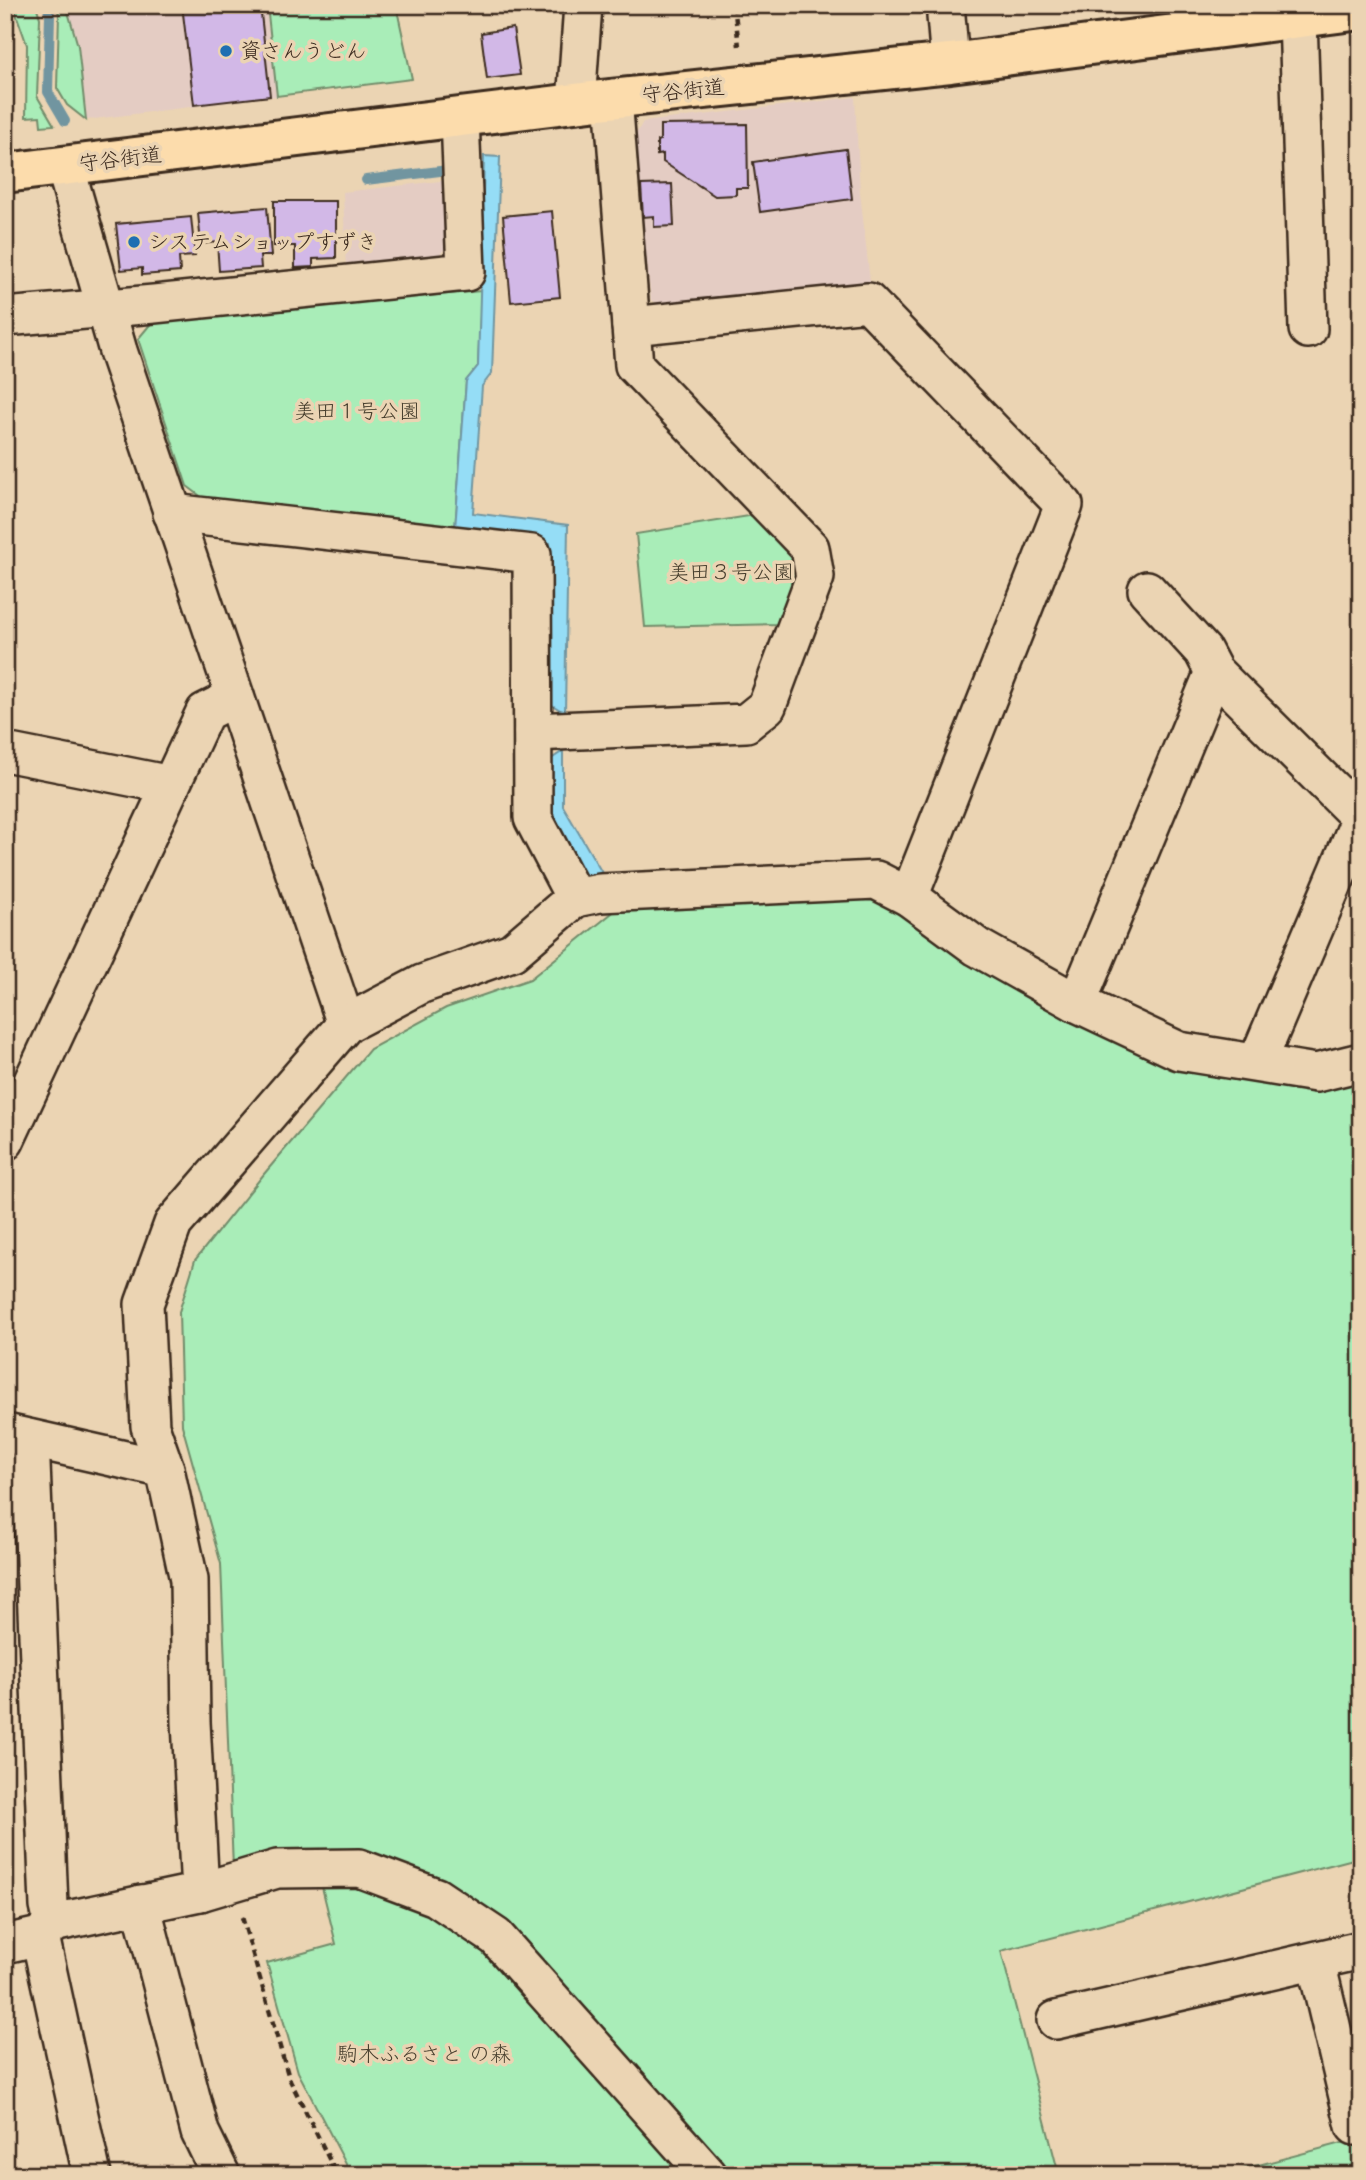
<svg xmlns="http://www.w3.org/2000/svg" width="1366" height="2180" viewBox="0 0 1366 2180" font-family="'Playpen Sans','Klee One',sans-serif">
	<rect width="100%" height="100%" fill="#ebd4b3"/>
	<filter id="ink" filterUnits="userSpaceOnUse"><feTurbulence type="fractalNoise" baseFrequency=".0143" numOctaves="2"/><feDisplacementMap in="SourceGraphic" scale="14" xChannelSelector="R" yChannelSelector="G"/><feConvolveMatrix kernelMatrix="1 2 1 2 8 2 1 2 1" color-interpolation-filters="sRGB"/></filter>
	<g filter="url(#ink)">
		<g fill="#e4ccc3">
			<polygon points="66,5 266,5 277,96 86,120 78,46"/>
			<polygon points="855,97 860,192 870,281 857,287 666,308 651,300 633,139 643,122"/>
			<polygon points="449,180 448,246 433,261 346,269 343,192"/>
		</g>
		<g fill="#a9edb8" stroke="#728c6b" stroke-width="2">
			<polygon points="13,5 36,5 40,18 37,96 54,125 41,126 40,116 26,117 27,45"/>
			<polygon points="56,5 66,5 78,46 86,120 67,105 57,88 59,14"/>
			<polygon points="267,5 396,5 412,79 277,96"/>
			<polygon points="481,291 478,366 466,381 455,529 207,501 187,486 138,339 153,321"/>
			<polygon points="755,515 797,557 798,579 781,624 645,627 636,534"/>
			<polygon points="874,898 1178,1064 1322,1091 1361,1080 1361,1857 1001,1951 1059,2175 724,2175 458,1893 233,1868 221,1564 182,1425 179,1312 195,1260 264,1174 370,1049 446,1008 530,979 622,905"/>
			<polygon points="320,1879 371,1884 478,1937 689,2175 349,2175 346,2164 298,2072 267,1963 336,1944"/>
			<polygon points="1361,2138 1361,2175 1221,2175"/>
		</g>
		<g fill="#95ddf6" stroke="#7195a0" stroke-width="2">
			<polygon points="484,156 500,157 492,373 482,386 473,513 568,525 565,713 549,703 550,543 455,529 466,381 478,366"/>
			<polygon points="563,751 563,806 605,878 586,878 548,812 547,762"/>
		</g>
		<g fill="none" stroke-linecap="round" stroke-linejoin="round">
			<g stroke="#7195a0" stroke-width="10">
				<polyline points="47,5 50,15 48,92 65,121"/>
				<polyline points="366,180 448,170"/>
			</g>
		</g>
		<g fill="#d2b8e7" stroke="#3b2a1e" stroke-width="2">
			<polygon points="182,5 260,5 270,96 194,105"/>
			<polygon points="513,28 520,75 487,79 481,33"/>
			<polygon points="747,124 748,188 736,188 736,195 715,196 663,162 663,154 657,155 657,141 660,140 660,125"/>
			<polygon points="846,149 852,199 760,212 753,162"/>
			<polygon points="672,184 674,226 654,227 654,216 643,217 641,185"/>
			<polygon points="274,201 336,201 336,258 313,259 313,267 295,268 295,246 274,246"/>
			<polygon points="267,207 271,256 260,256 261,268 219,271 217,242 201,244 198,213"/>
			<polygon points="552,211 560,297 511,302 503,216"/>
			<polygon points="191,217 195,256 179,257 180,272 142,275 142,268 121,270 116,224"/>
		</g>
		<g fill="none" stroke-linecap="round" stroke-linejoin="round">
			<defs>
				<g id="minor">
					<polyline points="946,16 950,63"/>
					<polyline points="1298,18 1308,329"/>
					<polyline points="576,103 583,5"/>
					<polyline points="65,166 118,351 346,1024"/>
					<polyline points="5,317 154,304 466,272 460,117"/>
					<polyline points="631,326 868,302 1064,505 909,897"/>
					<polyline points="172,513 532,554 533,818 575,898"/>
					<polyline points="1147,590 1203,651 1214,672 1361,818"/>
					<polyline points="533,732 746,723 767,706 815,577 810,548 634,365 613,98"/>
					<polyline points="5,752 171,785"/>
					<polyline points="1077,1003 1214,672"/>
					<polyline points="1257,1063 1361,818"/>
					<polyline points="5,1141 205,712 235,697"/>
					<polyline points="6,1433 165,1469"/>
					<polyline points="30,1439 49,1906 53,1923"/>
					<polyline points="200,1892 191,1722 189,1580 165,1469 150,1426 144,1304 173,1224 346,1024 422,984 512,952 575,898 600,893 876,880 909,897 977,947 1077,1003 1179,1051 1316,1073 1361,1062"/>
					<polyline points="141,1904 200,2132 221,2175"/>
					<polyline points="40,1936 92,2175"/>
					<polyline points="5,1944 40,1936 53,1923 200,1892 277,1869 359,1868 436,1897 496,1937 708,2175"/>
					<polyline points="1316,1962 1355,2126"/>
					<polyline points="1056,2020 1361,1950"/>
				</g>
				<polyline id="major" points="5,173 591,101 950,63 1361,10"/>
			</defs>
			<use href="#minor" stroke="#3b2a1e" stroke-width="42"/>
			<use href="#major" stroke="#3b2a1e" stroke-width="44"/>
			<g stroke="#3b2a1e" stroke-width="4.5" stroke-dasharray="7 5" stroke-linecap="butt">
				<polyline points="654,5 654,7"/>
				<polyline points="734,5 739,46"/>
				<polyline points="242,1917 289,2078 337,2175"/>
			</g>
			<use href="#minor" stroke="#ebd4b3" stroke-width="37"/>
			<use href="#major" stroke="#fcdcac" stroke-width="38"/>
		</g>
	</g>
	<g fill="#1f6fb2" stroke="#ebd4b3" stroke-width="2.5">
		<circle cx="226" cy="51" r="7"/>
		<circle cx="134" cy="242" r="7"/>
	</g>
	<g text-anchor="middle" stroke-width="7" stroke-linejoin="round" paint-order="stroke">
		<g font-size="21" fill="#3b2a1e" stroke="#ebd4b3" text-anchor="start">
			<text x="240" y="58">資さんうどん</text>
			<text x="148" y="249">システムショップすずき</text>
		</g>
		<g font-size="21" fill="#3b2a1e" stroke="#ebd4b3">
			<text transform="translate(683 91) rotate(-6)" y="7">守谷街道</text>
			<text transform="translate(120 159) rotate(-7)" y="7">守谷街道</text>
		</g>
		<g font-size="21" fill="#463e2d" stroke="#ebd4b3">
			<text x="357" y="418">美田１号公園</text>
			<text x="731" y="579">美田３号公園</text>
			<text x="424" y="2061">駒木ふるさと の森</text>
		</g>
	</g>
	<rect width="1366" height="2180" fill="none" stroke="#ebd4b3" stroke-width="28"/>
	<rect x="14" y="14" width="1338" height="2152" fill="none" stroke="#3b2a1e" stroke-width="2.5" filter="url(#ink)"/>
</svg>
